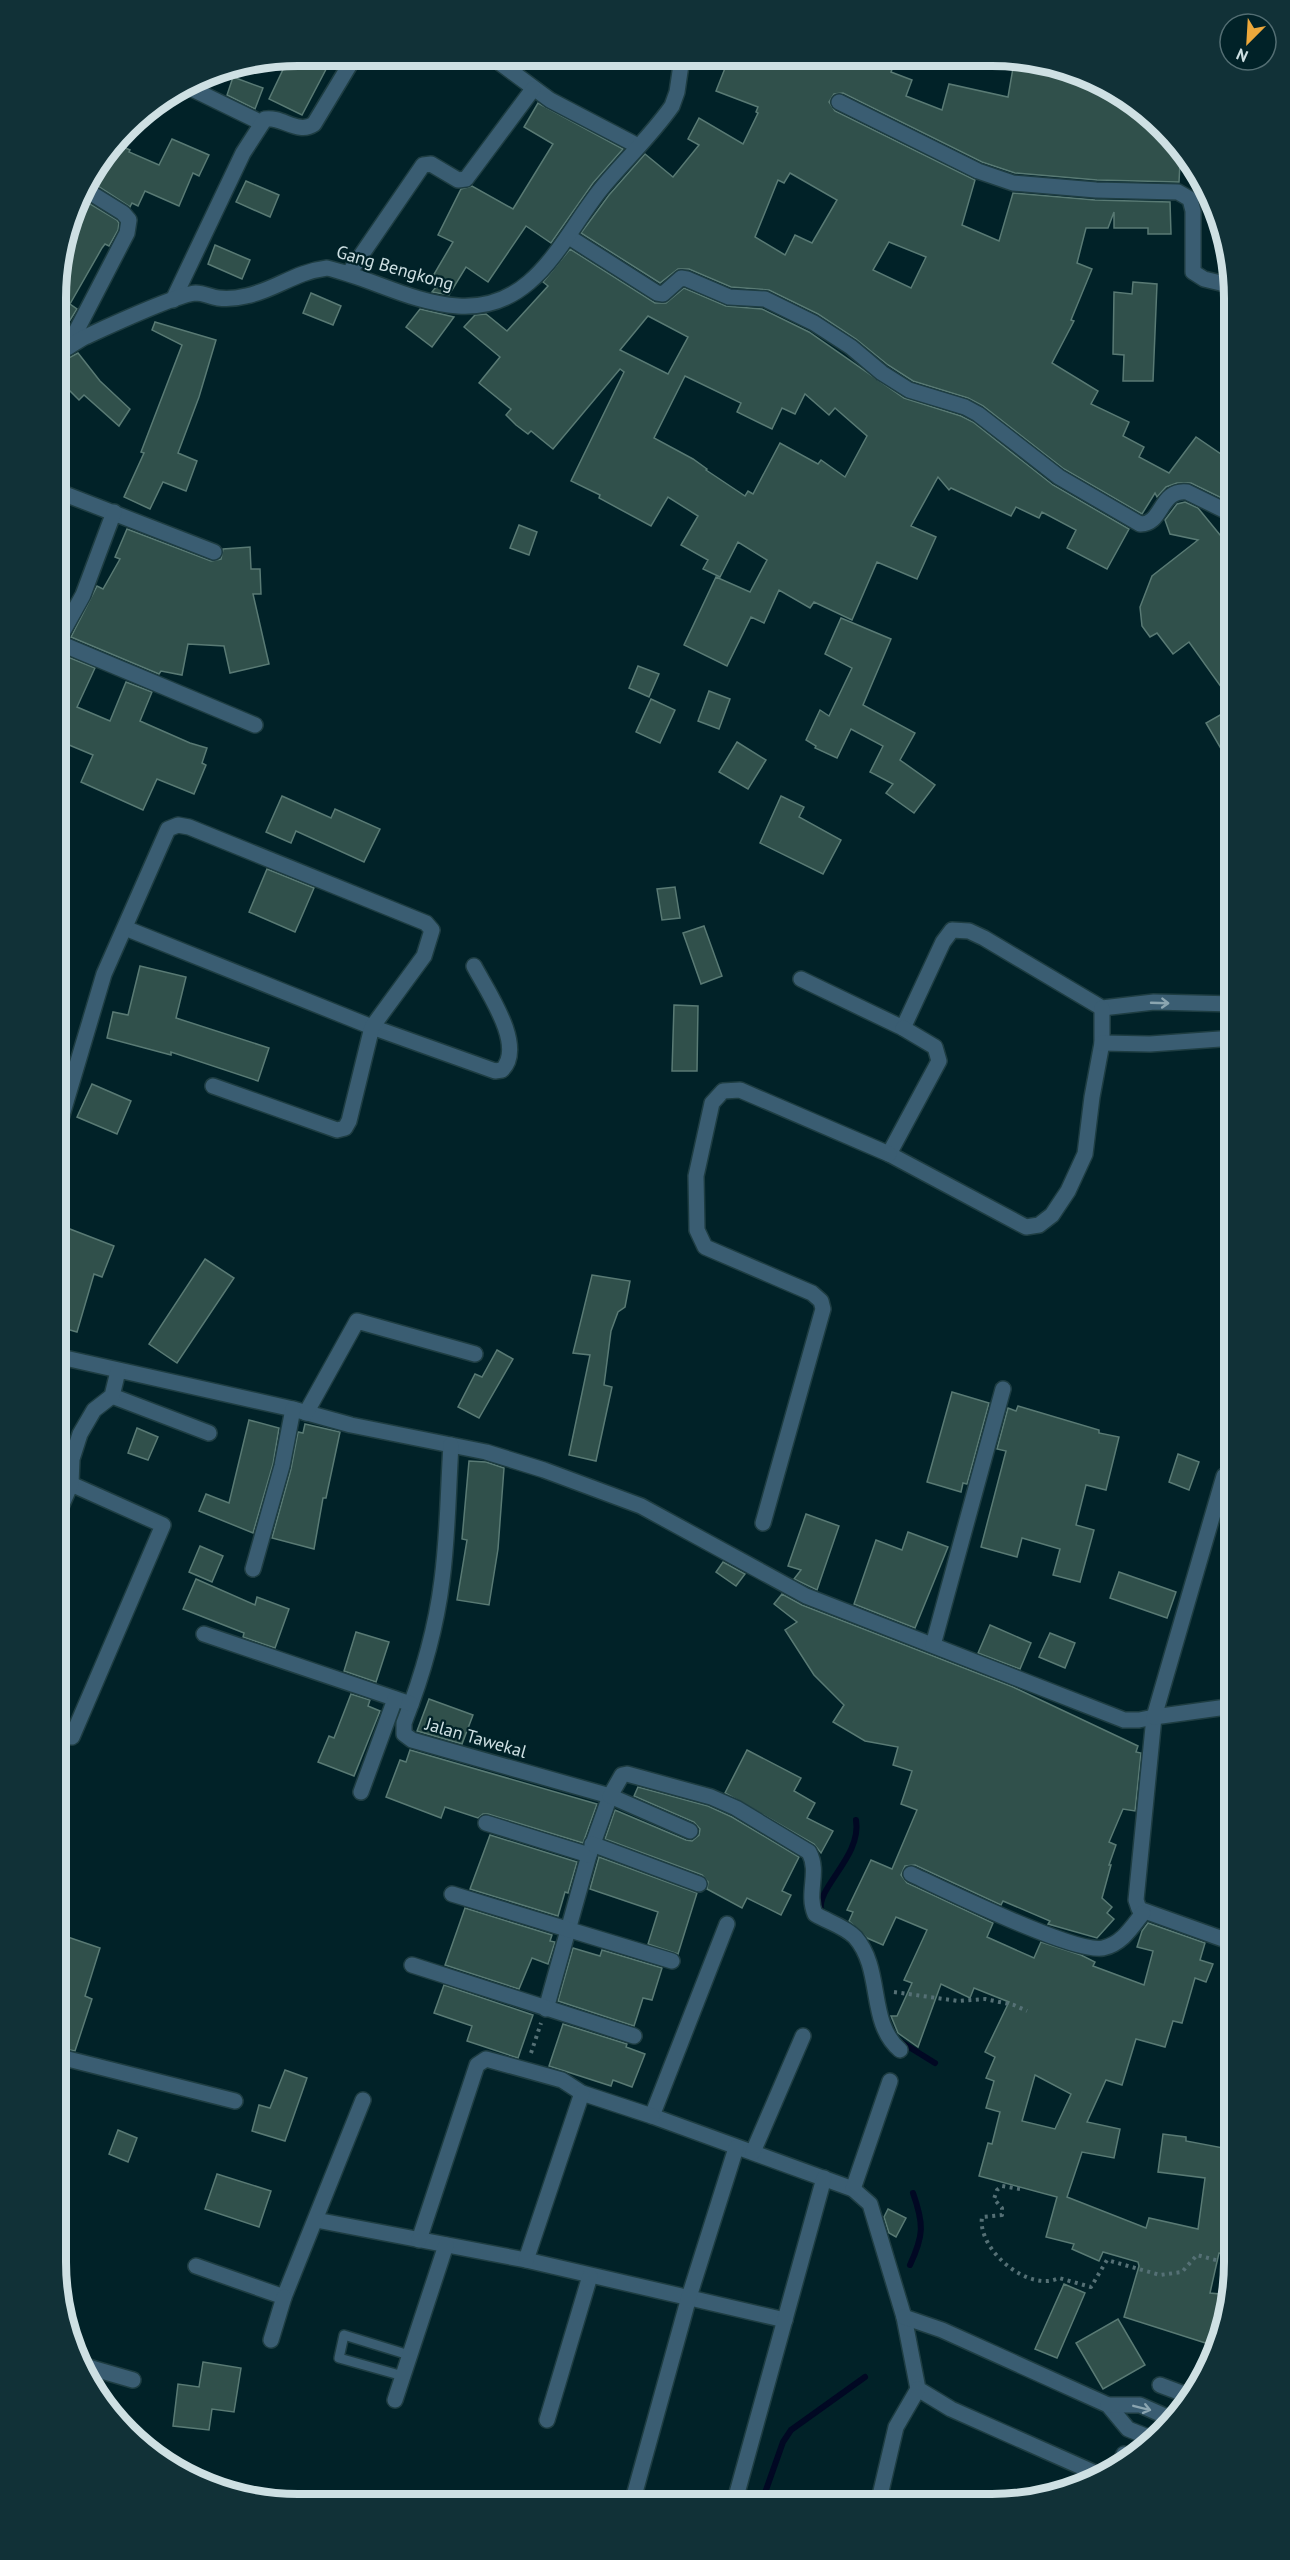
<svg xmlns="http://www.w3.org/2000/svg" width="1290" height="2560" viewBox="0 0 1290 2560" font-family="'PT Sans',sans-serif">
	<rect width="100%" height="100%" fill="#012228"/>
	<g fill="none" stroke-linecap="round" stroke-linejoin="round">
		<g stroke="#010823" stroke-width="6">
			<path d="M821,1911c-5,-24 41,-54 35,-91"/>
			<polyline points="901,2042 935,2063"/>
			<path d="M910,2265c14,-30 14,-41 3,-72"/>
			<polyline points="761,2504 783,2442 791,2430 865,2377"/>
		</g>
	</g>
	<g fill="#30504b" stroke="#597a74" stroke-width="1.5" fill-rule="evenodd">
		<polygon points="298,56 333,56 302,115 269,99 289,57"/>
		<path d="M729,58l167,1 -5,13 21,8 -6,16 36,14 7,-26 59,13 5,-29 56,7 1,-5 30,11 52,35 41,47h-13l-1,19 -82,-2 -82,-7 -33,-11 -139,-69 -9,1 -5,8 6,9 140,69 -13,45 37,16 14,-48 82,7 75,2 1,32h-23v-6h-34v-16l-6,16h-22l-9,35 15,6 -21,51 3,1 -22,42 46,28 -7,13 38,18 -6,14 21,11 -5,10 30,16 27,-36 28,19 10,5v43l-43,-21h-14l-11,4 -9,10 -2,-4 -13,21 -78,-45 -81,-63 -15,-8 -55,-17 -25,-16 -32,-26 -38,-25 -49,-24 -38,-3 -42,-18h-11l-18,14 -79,-50 28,-38 36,-41 28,23 26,-32 -11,-6 11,-21 44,26 15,-31 -2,-1 2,-5 -42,-16zM790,173l47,27 -25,43 -17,-8 -10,20 -30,-18 23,-57 6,3zM889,242l37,15 -15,31 -38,-18z"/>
		<polygon points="233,77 263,88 255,109 227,95"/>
		<polygon points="538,103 623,149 593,183 551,243 526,226 488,282 466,267 449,295 432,292 439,283 430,281 453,242 438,235 461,189 472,186 513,209 553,144 524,127"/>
		<polygon points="172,139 209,155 199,176 193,173 179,206 145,191 138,206 132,203 130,207 90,181 95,172 116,144 130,150 129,152 159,165"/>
		<polygon points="246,181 279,195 270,217 236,202"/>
		<polygon points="82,199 117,220 119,223 118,230 109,246 105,244 102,248 70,304 77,309 57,341 58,266 69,227"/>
		<polygon points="215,245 250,260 242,279 208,264"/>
		<path d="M570,249l85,54h11l18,-15 42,18 36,3 47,23 95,66 57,18 12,6 80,63 76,44 -22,40 -40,-21 9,-18 -34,-18 -3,6 -23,-11 -5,9 -60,-28 -2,2 -11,-13 -27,49 25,11 -19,42 -40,-17 -25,58 -38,-18 -4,6 -31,-18 -15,33 -13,-6 -24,49 -43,-21 32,-68 34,15 17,-32 -29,-18 -18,35 -17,-8 5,-9 -27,-15 17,-29 -30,-19 -17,29 -52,-28 1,-3 -29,-14 53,-109 -4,-3 -67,80 -22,-18 -3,3 -12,-9 -10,-10 5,-6 -32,-26 21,-26 -36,-30 11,-12 11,-1 21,17 41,-45 -5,-4zM648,316l40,21 -20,37 -48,-24zM685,376l56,27 -4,9 35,17 10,-21 13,6 10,-20 24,21 6,-7 32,28 -22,41 -24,-17 -3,4 -38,-21 -27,51 -5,-3 -3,5 -39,-26 1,-1 -14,-10 -39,-21z"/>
		<polygon points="1133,282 1157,284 1153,381 1123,381 1124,355 1113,354 1114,292 1132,294"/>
		<polygon points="311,293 341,306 333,325 303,313"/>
		<polygon points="420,309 454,317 432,347 406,327"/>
		<polygon points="155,322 216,340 199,397 178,453 197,461 186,491 163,482 150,509 124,497 144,453 141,452 182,345 152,330"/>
		<polygon points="78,353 100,381 130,409 119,426 84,395 79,400 69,390 57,400 57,364"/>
		<polygon points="1185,502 1198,508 1234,552 1234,705 1189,642 1173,654 1157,633 1150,637 1142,626 1140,607 1152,576 1198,540 1170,534 1165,520 1177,504"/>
		<polygon points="519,525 537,532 529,555 510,548"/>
		<polygon points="127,529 211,561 221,559 223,549 250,547 251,569 260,569 261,594 253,594 269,664 230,673 224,646 188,644 182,675 161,671 159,674 71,637 97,586 103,589 120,559 115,557"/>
		<polygon points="841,618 891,639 863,705 915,733 900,760 935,785 914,813 886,793 893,784 870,772 883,746 851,729 837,758 815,748 816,746 806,740 820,710 829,716 852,668 825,654"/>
		<polygon points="58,653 95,668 77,707 110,721 126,682 152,692 140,721 190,743 207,748 202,763 206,765 194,794 157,779 143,810 81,782 93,755 57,740"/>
		<polygon points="638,666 659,674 649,697 629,688"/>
		<polygon points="709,691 730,699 719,729 698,721"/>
		<polygon points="651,699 675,710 660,743 636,732"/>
		<polygon points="1234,707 1234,771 1206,723"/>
		<polygon points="737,742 766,760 748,789 719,772"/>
		<polygon points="282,796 331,818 335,809 380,829 364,862 296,831 291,843 266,832"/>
		<polygon points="781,796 804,807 799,817 841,840 823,874 760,843"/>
		<polygon points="267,869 314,888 295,932 249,912"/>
		<polygon points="675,887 680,918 662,920 657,889"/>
		<polygon points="704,926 722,976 701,984 683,933"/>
		<polygon points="140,966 186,977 176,1018 269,1048 258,1081 171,1052 171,1055 107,1038 113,1012 128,1015"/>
		<polygon points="674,1005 698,1006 697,1071 672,1071"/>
		<polygon points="92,1084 131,1101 117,1134 77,1117"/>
		<polygon points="57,1224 114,1246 102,1277 94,1274 77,1332 56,1326"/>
		<polygon points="205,1259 234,1278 177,1363 149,1344"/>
		<polygon points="592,1275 630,1281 625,1307 618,1312 611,1331 604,1385 612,1387 596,1461 569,1455 590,1355 573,1353"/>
		<polygon points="497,1350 513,1359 479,1418 458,1407 475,1374 482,1377"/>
		<polygon points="952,1392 989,1403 967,1484 963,1483 961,1492 927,1482"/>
		<polygon points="1018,1406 1099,1430 1099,1433 1119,1437 1106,1490 1086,1485 1076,1525 1094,1530 1080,1582 1053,1575 1060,1549 1022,1538 1017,1557 981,1547 1006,1451 997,1449 1008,1408 1016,1411"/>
		<polygon points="249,1420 279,1428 273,1464 253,1533 199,1511 206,1494 229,1503"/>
		<polygon points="305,1424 340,1432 326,1498 323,1498 314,1549 272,1538 291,1469 298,1432 303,1433"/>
		<polygon points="137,1428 158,1437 148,1460 128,1453"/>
		<polygon points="1178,1454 1199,1462 1189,1490 1169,1482"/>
		<polygon points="469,1461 486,1462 504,1468 498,1549 489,1605 457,1600 467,1540 462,1539"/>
		<polygon points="806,1514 839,1526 817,1590 794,1579 801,1570 788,1566"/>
		<polygon points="908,1532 948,1547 915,1628 854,1604 876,1540 902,1550"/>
		<polygon points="200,1546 223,1556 212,1582 189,1572"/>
		<polygon points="723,1562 745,1574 736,1586 716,1572"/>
		<polygon points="1119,1572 1176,1592 1167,1618 1110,1598"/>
		<polygon points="196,1579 255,1605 257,1597 289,1609 275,1648 243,1637 244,1633 183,1609"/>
		<path d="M782,1594l20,11 211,82 125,59 -2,6 5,1 -6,58 -12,-2 -14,33 7,3 -7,20h2l-9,33 10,9 -5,6 7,6 -17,19 -49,-14 2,-3 -47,-20 -2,4 -86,-40 -10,1 -4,9 6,8 86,40 -6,14 47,21 7,-16 40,13 14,7 -2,4 51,19 9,-34 -16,-4 5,-16 6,-8 57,20 -5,17 13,4 -7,18 -11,-4 -13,45 -9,-2 -8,26 -29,-8 -14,46 -16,-5 -19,42 33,7 -6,29 -32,-6 -15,45 79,31 3,-10 49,11 7,-51 -47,-6 5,-38 23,3v4l48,9v66l-5,38 -10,-1 -9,40 20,2 -12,52 -94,-30 15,-51 -1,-4 -35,-10 -4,9 -27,-12 2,-5 -28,-7 11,-40 -78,-21 9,-33 4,1 8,-32 -14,-4 8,-27 -8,-3 9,-21 -10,-5 24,-50 -35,-14 -4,10 -29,-14 -23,63 -20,-14 -7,-17h6l15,-33 -8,-3 23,-50 -31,-13 -13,28 -16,-7 -18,-17 4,-9 -6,-2 24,-50 21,9 25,-59 -16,-6 11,-33 -19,-6 5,-18 -33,-6 -32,-19 11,-17 -30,-30 -29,-45 12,-8 -23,-18zM1035,2075l36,19 -16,35 -33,-8z"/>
		<polygon points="990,1625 1031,1643 1020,1669 978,1653"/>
		<polygon points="356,1632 389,1642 376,1682 344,1671"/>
		<polygon points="1050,1633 1075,1643 1065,1668 1039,1657"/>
		<polygon points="351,1694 370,1700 368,1706 380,1711 354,1776 318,1762 329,1736 334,1738"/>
		<polygon points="429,1699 473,1715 462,1744 417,1731"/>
		<polygon points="410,1750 597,1804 583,1843 488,1814 483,1814 478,1818 445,1807 441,1818 386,1797 400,1760 406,1762"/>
		<polygon points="747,1750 801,1778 794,1791 815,1803 807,1818 833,1831 821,1853 814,1844 725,1793"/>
		<polygon points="638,1787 708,1806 732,1817 799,1857 782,1891 791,1895 781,1915 747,1898 742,1908 707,1889 708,1882 702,1875 605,1839 615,1810 686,1840 692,1841 699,1835 700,1829 694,1822 634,1796"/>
		<polygon points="490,1835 577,1862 568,1893 565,1892 558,1916 470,1889"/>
		<polygon points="599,1857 697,1893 678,1954 648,1944 658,1912 590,1889"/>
		<polygon points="465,1908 552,1935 550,1941 555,1942 548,1964 532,1958 519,1989 445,1965"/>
		<polygon points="56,1933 100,1948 85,1996 92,1999 75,2051 56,2047"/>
		<polygon points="573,1948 600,1956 602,1950 662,1968 652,2000 643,1998 634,2026 558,2001"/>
		<polygon points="444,1985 533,2015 518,2058 467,2041 472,2026 434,2013"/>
		<polygon points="563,2024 627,2044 626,2047 645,2054 632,2087 613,2080 611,2086 549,2066"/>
		<polygon points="285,2070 307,2078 285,2141 252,2131 259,2105 270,2108"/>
		<polygon points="118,2130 137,2138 128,2162 109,2154"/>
		<polygon points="217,2174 271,2191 259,2227 205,2209"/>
		<polygon points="888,2209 906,2218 896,2237 889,2233 884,2217"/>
		<polygon points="1064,2284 1085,2293 1057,2358 1035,2349"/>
		<polygon points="1118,2319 1145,2365 1103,2389 1076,2343"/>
		<polygon points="203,2362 241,2368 234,2412 212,2409 209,2430 173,2426 178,2384 199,2387"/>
	</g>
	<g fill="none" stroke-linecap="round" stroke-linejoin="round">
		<defs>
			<polyline id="lane" points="403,2376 339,2358 344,2335 409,2355"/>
			<g id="street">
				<polyline points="492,57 550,100 638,146"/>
				<polyline points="186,86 262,123"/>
				<polyline points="839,102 978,171 1013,183 1096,190 1178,192 1190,199 1193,211 1193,272 1204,279 1233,286"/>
				<path d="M569,237l88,56 6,1 18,-16 6,1 42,18 36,2 49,24 37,24 31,26 27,17 56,17 13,7 81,63 81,47c23,1 19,-35 47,-32l47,23"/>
				<polyline points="349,273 423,165 431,164 458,180 466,179 533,89"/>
				<path d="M173,300l70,-147 22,-34c17,-3 33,16 49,5l41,-68"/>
				<polyline points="68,347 127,233 129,220 123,213 86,190"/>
				<path d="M57,353c11,-4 18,-11 28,-16 20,-9 92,-43 111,-44 7,0 15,4 22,5 8,1 20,0 28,-2 30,-6 48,-24 81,-28 44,10 85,35 131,38 77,5 103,-67 143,-117 23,-28 50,-53 71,-83l5,-14 5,-34"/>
				<polyline points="57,491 214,552"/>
				<polyline points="57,642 255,725"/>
				<polyline points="57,642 83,595 114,512"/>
				<path d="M125,928l247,99 123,44 7,-1c24,-24 -15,-79 -28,-104"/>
				<polyline points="801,979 903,1028 943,942 952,930 969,931 984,938 1102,1008 1154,1002 1234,1004"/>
				<polyline points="903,1028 935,1047 939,1061 889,1154 1026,1227 1039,1225 1052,1215 1068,1191 1085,1154 1092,1097 1102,1043 1102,1008"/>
				<polyline points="1102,1043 1150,1044 1234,1038"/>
				<polyline points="57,1132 104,974 168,829 178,825 189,827 426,923 432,930 424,956 372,1027 349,1121 345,1128 337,1130 213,1086"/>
				<polyline points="56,1356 293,1409 351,1425 486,1452 544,1470 641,1506 806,1596 1124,1720 1139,1720 1154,1717 1136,1900 1139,1909 1234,1943"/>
				<polyline points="112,1396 209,1433"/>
				<polyline points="306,1413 357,1321 475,1354"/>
				<path d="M451,1445c-3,45 -3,90 -9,135 -6,49 -20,97 -38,143v11l8,6 198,56 -21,59 -43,154"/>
				<polyline points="1224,1476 1154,1717 1234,1706"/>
				<polyline points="71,1484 163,1525 72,1737"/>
				<polyline points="56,1518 71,1484 72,1459 80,1434 94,1410 112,1396 118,1371"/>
				<polyline points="763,1523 823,1309 821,1301 812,1293 705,1247 697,1230 696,1176 712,1103 723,1091 740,1090 889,1154"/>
				<polyline points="253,1569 282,1466 293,1409"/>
				<polyline points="204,1634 411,1704"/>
				<polyline points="933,1645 1003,1389"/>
				<polyline points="361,1792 395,1699"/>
				<polyline points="486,1823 589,1855"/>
				<path d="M690,1831l-80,-35 12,-21 5,-1 84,23 25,11 73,44c11,21 -3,40 6,62 13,8 29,12 40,23 29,33 12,85 45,113"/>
				<polyline points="592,1844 699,1884"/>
				<path d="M911,1874c32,15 164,80 192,74 19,-4 29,-21 40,-35"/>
				<polyline points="452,1894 672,1961"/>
				<polyline points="727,1924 652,2116 853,2189 870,2204 904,2317 918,2389 951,2409 1102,2476"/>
				<polyline points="412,1965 634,2036"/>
				<polyline points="56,2056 235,2101"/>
				<polyline points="753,2152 803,2036"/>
				<polyline points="853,2189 890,2081"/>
				<polyline points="316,2220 526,2260 785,2320"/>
				<polyline points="419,2240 477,2065 486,2059 562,2080 582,2093 652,2116"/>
				<polyline points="526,2260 582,2093"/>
				<polyline points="196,2266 284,2297 363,2100"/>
				<polyline points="904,2317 942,2330 1108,2405 1128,2429 1153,2439"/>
				<polyline points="271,2340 284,2297"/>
				<polyline points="81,2365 133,2380"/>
				<polyline points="1160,2385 1192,2397"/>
				<polyline points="395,2400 446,2245"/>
				<polyline points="1108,2405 1140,2405 1174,2420"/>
				<polyline points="547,2420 590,2276"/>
				<polyline points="1118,2468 1124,2454"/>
				<polyline points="632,2503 689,2297 736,2148"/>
				<polyline points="734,2504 824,2178"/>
				<polyline points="878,2504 896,2427 918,2389"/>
			</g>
		</defs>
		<use href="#lane" stroke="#1e3d42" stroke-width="12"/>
		<use href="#street" stroke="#1e3d42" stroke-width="18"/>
		<g stroke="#557075" stroke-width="4" stroke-dasharray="3 4.5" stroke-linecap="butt">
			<polyline points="894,1992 958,2001 985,1999 1014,2005 1027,2011"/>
			<polyline points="531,2053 541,2023"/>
			<path d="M1020,2189l-18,-3 -5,4 -3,9 8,9v7l-20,2c-5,33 47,76 77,61l32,9 16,-27 53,15 22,-3 15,-17 37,10"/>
		</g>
		<use href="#lane" stroke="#3a5d72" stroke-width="9"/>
		<use href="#street" stroke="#3a5d72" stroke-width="15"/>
	</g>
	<defs><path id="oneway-shaft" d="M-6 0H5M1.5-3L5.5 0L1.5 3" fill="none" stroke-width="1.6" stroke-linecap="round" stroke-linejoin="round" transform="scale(1.5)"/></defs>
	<g stroke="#8ba5b0">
		<use href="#oneway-shaft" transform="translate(1160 1003) rotate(2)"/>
		<use href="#oneway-shaft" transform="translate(1142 2408) rotate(14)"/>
	</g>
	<g text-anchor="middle" stroke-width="4.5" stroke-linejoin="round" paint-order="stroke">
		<g font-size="18" fill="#cee0e3" stroke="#012228">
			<text transform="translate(395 268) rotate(16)" y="6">Gang Bengkong</text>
			<text transform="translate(476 1738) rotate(16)" y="6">Jalan Tawekal</text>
		</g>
	</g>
	<path d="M0 0H1290V2560H0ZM298 66H992A232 232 0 0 1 1224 298V2262A232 232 0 0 1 992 2494H298A232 232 0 0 1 66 2262V298A232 232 0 0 1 298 66Z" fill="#113137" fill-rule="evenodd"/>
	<path fill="none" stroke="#cee0e3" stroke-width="8" d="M298 66H992A232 232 0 0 1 1224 298V2262A232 232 0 0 1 992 2494H298A232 232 0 0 1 66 2262V298A232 232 0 0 1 298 66Z"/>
	<g transform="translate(1248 42) rotate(204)"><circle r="28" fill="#012228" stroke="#536e73" stroke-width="1.5"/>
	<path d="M0-4.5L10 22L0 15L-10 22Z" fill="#eda83b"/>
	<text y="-9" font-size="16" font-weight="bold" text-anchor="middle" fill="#cee0e3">N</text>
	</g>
</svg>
